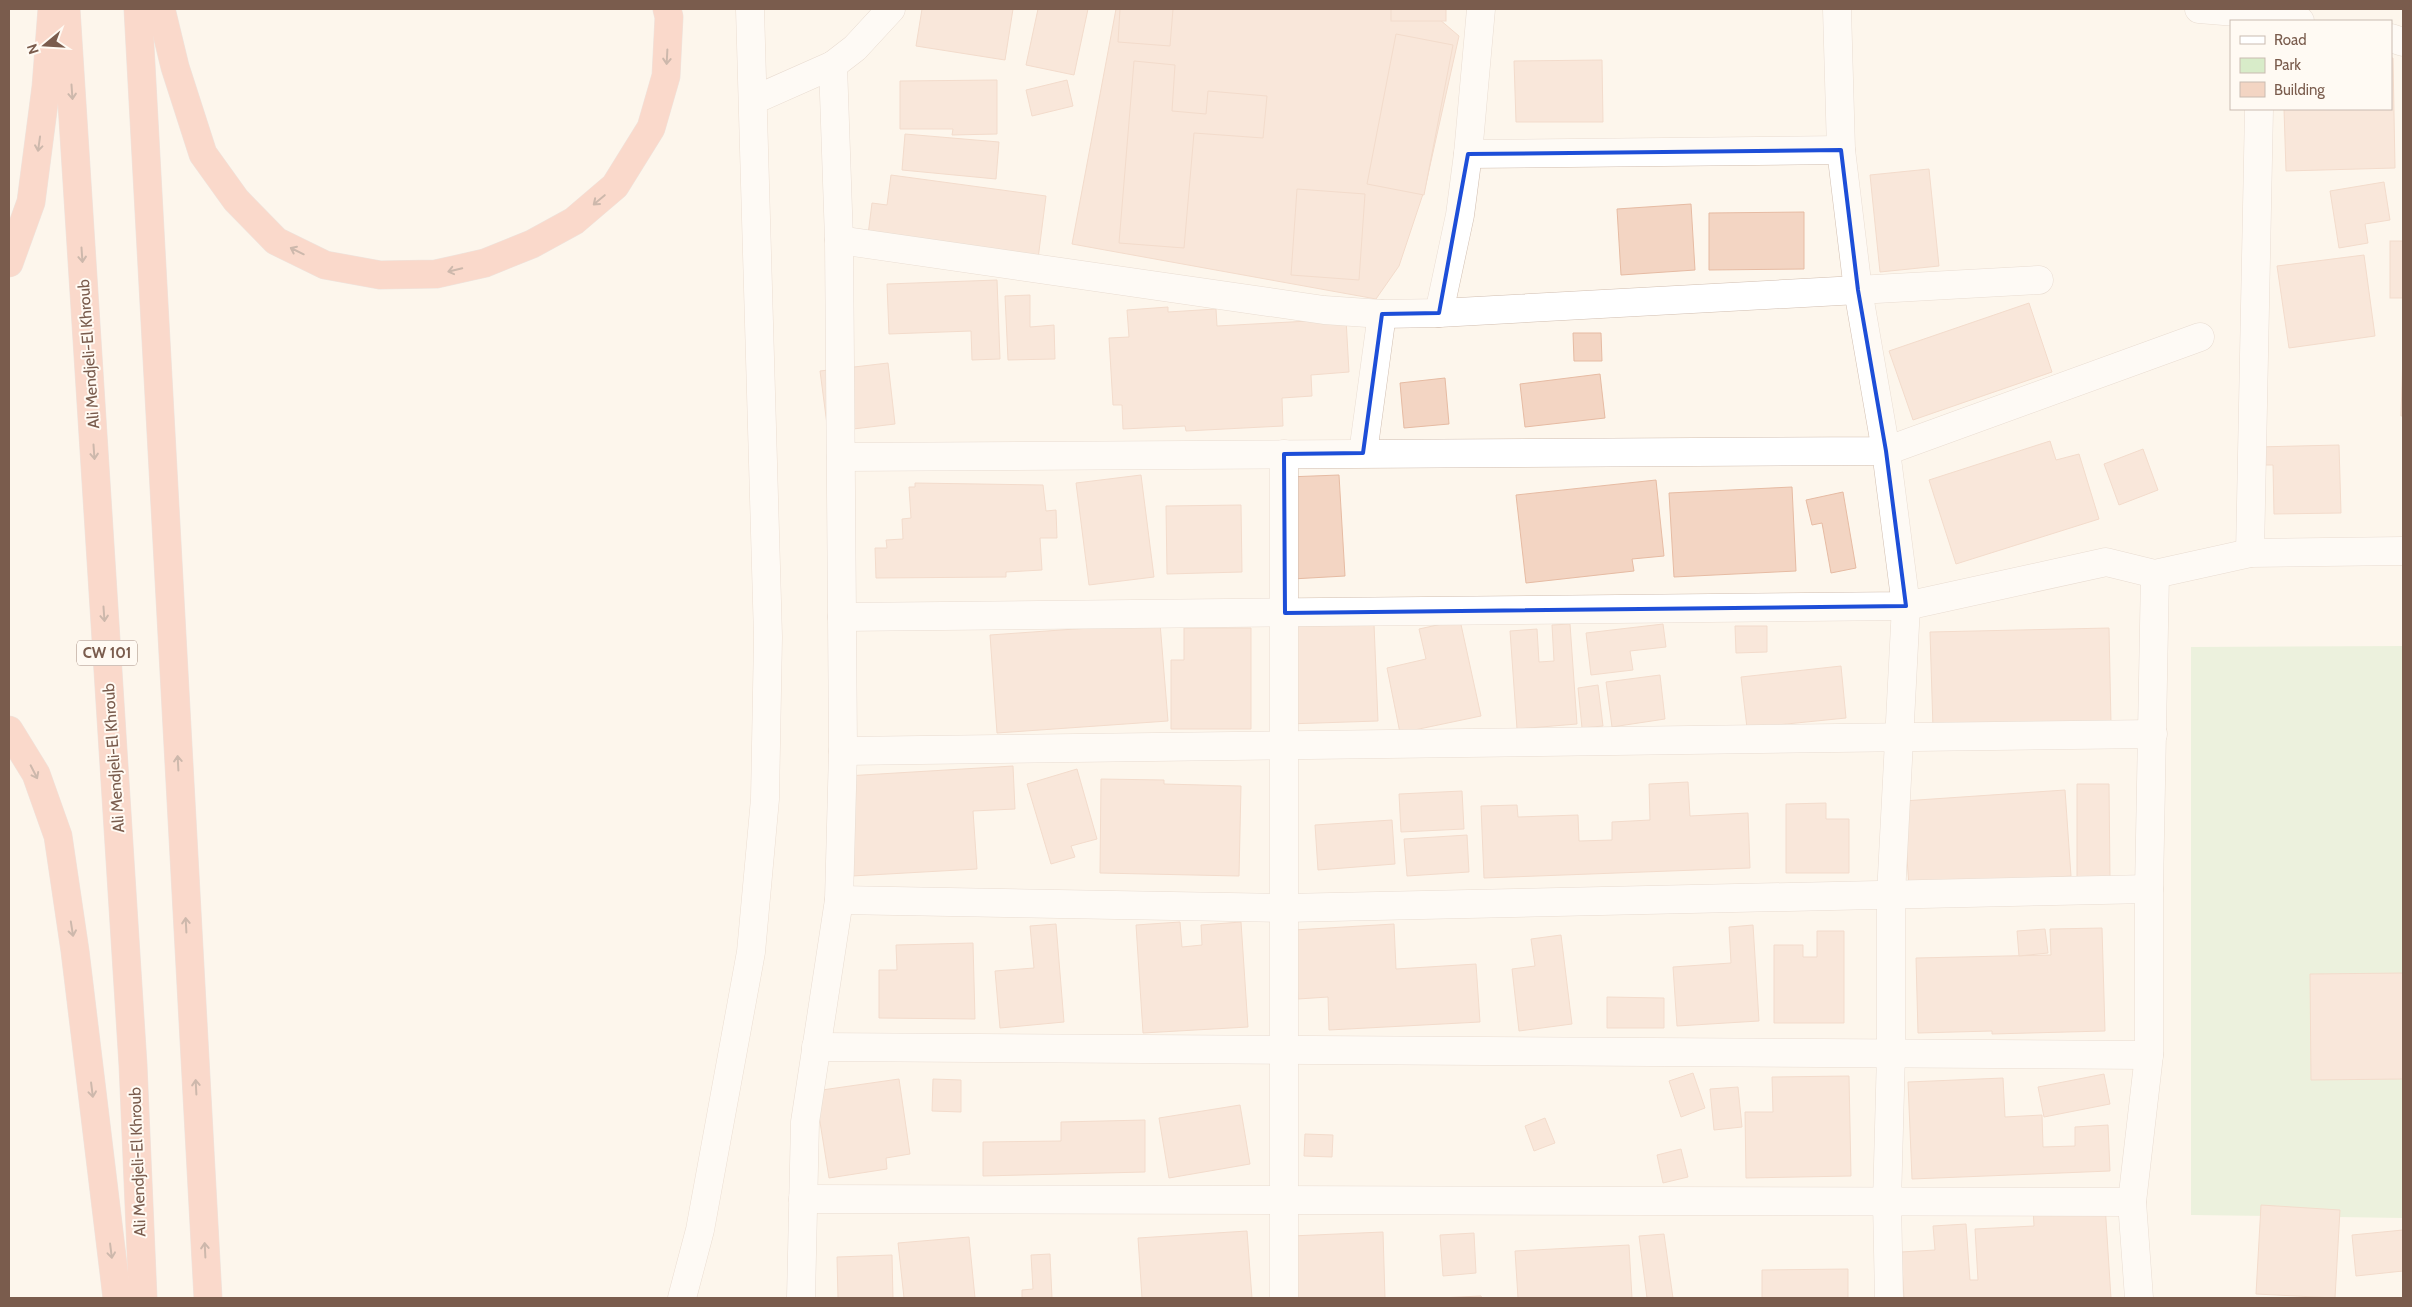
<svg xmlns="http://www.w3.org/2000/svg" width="2412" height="1307" viewBox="0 0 2412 1307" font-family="Cabin,sans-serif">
	<rect width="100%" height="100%" fill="#fdf6ec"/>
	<polygon fill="#d8ecc9" points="2403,646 2403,1218 2191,1215 2191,647"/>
	<g fill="#f3d5c3" stroke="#e6bba3">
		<polygon points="922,9 1013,9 1005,60 916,46"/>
		<polygon points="1038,9 1088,9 1074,75 1026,65"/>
		<polygon points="1116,9 1440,9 1439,19 1459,36 1425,188 1399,266 1376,299 1072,244"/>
		<polygon points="1120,9 1173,9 1170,46 1118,42"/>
		<rect x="1391" y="9" width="55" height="12"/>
		<polygon points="1396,34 1453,45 1424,195 1367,184"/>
		<polygon points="2391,58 2393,58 2395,168 2286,171 2284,109 2391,109"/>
		<polygon points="1602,60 1603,122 1516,122 1514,61"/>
		<polygon points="1134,61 1175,65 1172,111 1206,114 1208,91 1267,96 1263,138 1194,133 1184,248 1119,243"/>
		<polygon points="997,80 997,134 952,135 953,129 900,129 900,81"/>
		<polygon points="1067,80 1073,106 1032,116 1026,90"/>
		<polygon points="905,134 999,142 996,179 902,170"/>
		<polygon points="1929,169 1939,266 1880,272 1870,175"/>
		<polygon points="891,175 1046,196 1038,259 868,235 872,203 887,205"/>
		<polygon points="2384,182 2390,220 2365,224 2368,243 2339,248 2330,191"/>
		<polygon points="1297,189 1365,194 1359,280 1291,275"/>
		<polygon points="1691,204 1695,270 1621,275 1617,209"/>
		<polygon points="1804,212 1804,269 1709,270 1709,213"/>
		<rect x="2390" y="241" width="13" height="57"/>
		<polygon points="2364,255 2375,336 2289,348 2277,266"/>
		<polygon points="997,280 1000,359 972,360 971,331 889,334 887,284"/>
		<polygon points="1030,295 1030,327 1054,325 1055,359 1008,360 1005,296"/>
		<polygon points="2029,303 2052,372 1913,420 1889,351"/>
		<polygon points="1168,307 1168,312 1216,309 1217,326 1346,319 1349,372 1311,375 1312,396 1282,398 1283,426 1186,431 1185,426 1123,429 1122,405 1113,405 1109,338 1129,337 1127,310"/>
		<polygon points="1573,333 1601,333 1602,361 1574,361"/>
		<polygon points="2403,352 2403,416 2401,416"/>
		<polygon points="888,363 895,424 828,432 820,371"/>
		<polygon points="1600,374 1605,418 1525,427 1520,384"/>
		<polygon points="1445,378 1449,424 1404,428 1400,383"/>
		<polygon points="2050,441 2056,460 2079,454 2099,519 1956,564 1929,480"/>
		<polygon points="2339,445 2341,513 2274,514 2273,465 2258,465 2257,447"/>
		<polygon points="2143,449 2158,490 2119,505 2104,464"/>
		<polygon points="1141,475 1154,577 1089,585 1076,483"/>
		<polygon points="1339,475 1345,576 1292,579 1287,477"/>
		<polygon points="1656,480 1664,556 1632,559 1634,571 1526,583 1516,495"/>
		<polygon points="915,483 1043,485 1046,511 1056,510 1057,538 1040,538 1042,570 1006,572 1006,577 876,578 875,548 887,548 886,540 903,539 902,519 911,518 909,487 915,487"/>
		<polygon points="1792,487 1796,571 1674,577 1669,493"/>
		<polygon points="1843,492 1856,568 1831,573 1822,523 1812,525 1806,500"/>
		<polygon points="1241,505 1242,572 1167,574 1166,506"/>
		<polygon points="1460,620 1481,716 1400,733 1387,668 1426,659 1419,629"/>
		<polygon points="1160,623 1168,721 997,733 990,635"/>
		<polygon points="1374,624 1378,721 1287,724 1285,627"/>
		<polygon points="1570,624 1577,724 1517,729 1510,631 1537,629 1539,662 1554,661 1552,625"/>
		<polygon points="1663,624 1666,647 1630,651 1633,670 1591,675 1586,633"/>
		<polygon points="1735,626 1767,626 1767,652 1736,653"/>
		<polygon points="1184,628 1251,628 1251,729 1171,729 1171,660 1184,660"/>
		<polygon points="2109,628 2111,724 1933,729 1930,632"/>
		<polygon points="1841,666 1846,718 1747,728 1741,677"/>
		<polygon points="1660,675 1665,719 1612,727 1606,682"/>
		<polygon points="1598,685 1603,726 1582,728 1578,688"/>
		<polygon points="1013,766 1015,809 973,811 977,869 834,877 829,777"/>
		<polygon points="1077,769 1097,839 1071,846 1075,857 1051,864 1027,784"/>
		<polygon points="1101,779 1164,780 1164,784 1241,786 1239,876 1100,873"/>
		<polygon points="1688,782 1690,816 1748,813 1750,868 1484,878 1481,806 1517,805 1518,817 1578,815 1579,841 1612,840 1612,822 1650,820 1649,784"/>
		<polygon points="2077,784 2109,784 2110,879 2077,879"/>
		<polygon points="2065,790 2071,876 1909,887 1903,801"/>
		<polygon points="1462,791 1464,829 1401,832 1399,794"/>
		<polygon points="1826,803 1826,819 1849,819 1849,873 1786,873 1786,804"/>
		<polygon points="1392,820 1395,864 1318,870 1315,825"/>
		<polygon points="1467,835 1469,872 1407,876 1404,839"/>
		<polygon points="1180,922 1182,947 1202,945 1201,925 1241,922 1248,1027 1143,1033 1136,925"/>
		<polygon points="1056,924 1064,1022 1000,1028 995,971 1034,968 1030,926"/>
		<polygon points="1394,924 1396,969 1476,964 1480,1022 1329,1030 1328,997 1298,999 1294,930"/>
		<polygon points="1753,925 1759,1021 1677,1026 1673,967 1731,963 1729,927"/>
		<polygon points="2102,928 2105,1031 1992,1034 1992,1031 1918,1033 1916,958 2051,955 2050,929"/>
		<polygon points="2045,929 2048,953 2019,956 2017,931"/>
		<polygon points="1817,931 1844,931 1844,1023 1774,1023 1774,945 1803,945 1803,957 1817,957"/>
		<polygon points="1561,935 1572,1024 1519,1031 1512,969 1535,966 1531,939"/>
		<polygon points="973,943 975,1019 879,1018 879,970 897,970 896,945"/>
		<polygon points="2403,973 2403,1079 2311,1080 2310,974"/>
		<polygon points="1607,997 1664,998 1664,1028 1607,1028"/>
		<polygon points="1693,1073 1705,1108 1681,1117 1669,1081"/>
		<polygon points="2104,1074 2110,1104 2044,1117 2038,1087"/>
		<polygon points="1849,1076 1851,1176 1746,1178 1745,1112 1773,1112 1772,1077"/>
		<polygon points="2003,1078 2005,1117 2042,1115 2043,1147 2075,1146 2075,1127 2108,1125 2110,1171 1912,1179 1908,1082"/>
		<polygon points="899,1079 910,1154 886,1158 887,1169 829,1178 815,1091"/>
		<polygon points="933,1079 961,1080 961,1112 932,1111"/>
		<polygon points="1738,1087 1742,1127 1714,1130 1710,1089"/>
		<polygon points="1240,1105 1250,1164 1169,1178 1159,1118"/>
		<polygon points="1545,1118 1555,1143 1534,1151 1525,1126"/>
		<polygon points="1145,1120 1145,1172 983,1176 983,1142 1061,1141 1061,1122"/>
		<polygon points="1305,1134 1333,1135 1332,1157 1304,1156"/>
		<polygon points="1681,1149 1688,1177 1663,1183 1657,1155"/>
		<polygon points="2105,1204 2111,1298 1904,1298 1901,1252 1935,1250 1933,1226 1966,1224 1970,1280 1978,1280 1975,1229 2034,1226 2033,1208"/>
		<polygon points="2261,1205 2340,1210 2335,1298 2256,1294"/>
		<polygon points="2403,1230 2403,1271 2356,1276 2352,1235"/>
		<polygon points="1247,1231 1252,1298 1142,1298 1138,1238"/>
		<polygon points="1383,1232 1385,1298 1293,1298 1291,1236"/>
		<polygon points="1474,1233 1476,1273 1443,1276 1440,1235"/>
		<polygon points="1664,1234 1673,1298 1647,1298 1639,1236"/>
		<polygon points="969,1237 975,1298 904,1298 898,1243"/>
		<polygon points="1629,1245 1632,1298 1518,1298 1515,1251"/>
		<polygon points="1050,1254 1052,1298 1022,1298 1022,1290 1033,1289 1031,1255"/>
		<polygon points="892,1255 893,1298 838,1298 837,1257"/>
		<polygon points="1848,1269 1848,1298 1762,1298 1762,1270"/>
		<polygon points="1481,1296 1482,1298 1439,1298"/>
	</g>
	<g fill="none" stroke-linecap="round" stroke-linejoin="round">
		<defs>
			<g id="street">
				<polyline points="1837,9 1841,150 1858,290 1886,451 1906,606 1891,895 1891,1053 1887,1202 1889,1298"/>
				<polyline points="2199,9 2261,14 2300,21"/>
				<polyline points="2391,38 2403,42"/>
				<polyline points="754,100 833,65 855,48 891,9"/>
				<polyline points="1468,154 1841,150"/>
				<polyline points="839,240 1324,310 1382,314 1439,313 2039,280"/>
				<polyline points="1439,313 1460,215 1468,154 1481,9"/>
				<polyline points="1363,453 1382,314"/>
				<polyline points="841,457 1886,451 2200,337"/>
				<polyline points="2250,553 2259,109"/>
				<polyline points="842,617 1906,606 2106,562 2155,574 2250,553 2403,551"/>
				<polyline points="843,751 2153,734"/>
				<polyline points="839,900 1285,908 2149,889"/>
				<polyline points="816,1047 2149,1055"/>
				<polyline points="803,1199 2132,1202"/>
				<polyline points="801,1298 805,1122 839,900 843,751 842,617 839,240 833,65"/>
				<polyline points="1284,1298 1284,454"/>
				<polyline points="2139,1298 2132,1202 2149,1055 2149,889 2155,574"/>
			</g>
			<polyline id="secondary" points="682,1298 700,1230 751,952 765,799 768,637 750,9"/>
			<g id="highway">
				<polyline points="66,9 133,1065 143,1298"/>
				<polyline points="138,9 208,1298"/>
				<polyline points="161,9 175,67 203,154 236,200 276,241 325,265 380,275 436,274 485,263 532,244 574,221 615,186 651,128 666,76 669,17 667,9"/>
				<polyline points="9,263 31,202 46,87 52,9"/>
				<polyline points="9,730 36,774 58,836 75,951 117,1298"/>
			</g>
		</defs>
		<use href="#street" stroke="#d1beb0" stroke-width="29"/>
		<use href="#secondary" stroke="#d6c0b0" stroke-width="29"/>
		<use href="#highway" stroke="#dad1cd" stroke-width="29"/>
		<use href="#street" stroke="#fff" stroke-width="28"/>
		<use href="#secondary" stroke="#fff" stroke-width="28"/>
		<use href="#highway" stroke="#f7b7a3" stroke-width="28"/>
	</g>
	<defs><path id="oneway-shaft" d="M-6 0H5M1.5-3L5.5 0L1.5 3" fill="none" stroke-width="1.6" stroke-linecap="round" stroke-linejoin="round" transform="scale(1.25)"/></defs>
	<g stroke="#936e5e">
		<use href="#oneway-shaft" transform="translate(667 57) rotate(93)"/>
		<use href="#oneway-shaft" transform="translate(72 92) rotate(86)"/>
		<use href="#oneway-shaft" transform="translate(39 144) rotate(98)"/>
		<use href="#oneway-shaft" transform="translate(599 200) rotate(140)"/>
		<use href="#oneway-shaft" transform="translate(297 251) rotate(-154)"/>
		<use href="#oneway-shaft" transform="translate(82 255) rotate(86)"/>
		<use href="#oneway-shaft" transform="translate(455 270) rotate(166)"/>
		<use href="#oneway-shaft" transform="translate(94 452) rotate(86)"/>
		<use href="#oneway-shaft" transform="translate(104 614) rotate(86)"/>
		<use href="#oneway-shaft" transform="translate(178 763) rotate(-93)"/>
		<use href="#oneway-shaft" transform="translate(34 772) rotate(63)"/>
		<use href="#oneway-shaft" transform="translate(186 925) rotate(-93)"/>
		<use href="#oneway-shaft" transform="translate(72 929) rotate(81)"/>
		<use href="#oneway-shaft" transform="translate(196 1087) rotate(-93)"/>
		<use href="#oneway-shaft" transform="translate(92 1090) rotate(83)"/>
		<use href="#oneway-shaft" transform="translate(205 1250) rotate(-93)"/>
		<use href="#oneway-shaft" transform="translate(111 1251) rotate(83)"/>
	</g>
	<path d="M0 0H2412V1307H0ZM1841,150l17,140 28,161 20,155 -621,7 -1,-159 79,-1 19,-139 57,-1 29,-159z" fill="#fdf6ec" fill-opacity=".55" fill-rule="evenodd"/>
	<path fill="none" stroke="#1d4ed8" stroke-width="4" stroke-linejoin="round" d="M1841,150l17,140 28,161 20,155 -621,7 -1,-159 79,-1 19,-139 57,-1 29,-159z"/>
	<g text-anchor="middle" stroke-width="4" stroke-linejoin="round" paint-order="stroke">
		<rect fill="#fffaf3" stroke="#a28b7f" stroke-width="1" x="77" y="640.5" width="60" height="25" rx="4"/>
		<g font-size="15" font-weight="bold" fill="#7a5c4d">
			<text x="107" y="658">CW 101</text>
		</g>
		<g font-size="16" fill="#7a5c4d" stroke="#fffaf3">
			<text transform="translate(88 354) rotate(-94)" y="6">Ali Mendjeli-El Khroub</text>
			<text transform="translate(113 758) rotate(-94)" y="6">Ali Mendjeli-El Khroub</text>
			<text transform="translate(137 1162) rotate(-92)" y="6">Ali Mendjeli-El Khroub</text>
		</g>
	</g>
	<rect width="2412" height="1307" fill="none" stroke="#7a5c4d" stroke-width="20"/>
	<rect x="2230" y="20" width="162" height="90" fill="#fffaf3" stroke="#cabbb1"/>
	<rect x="2240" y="36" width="25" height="8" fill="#ffffff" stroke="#cabbb1"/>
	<text x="2274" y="45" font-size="15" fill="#7a5c4d">Road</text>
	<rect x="2240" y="58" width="25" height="15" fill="#d8ecc9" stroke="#cabbb1"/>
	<text x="2274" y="70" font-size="15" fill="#7a5c4d">Park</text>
	<rect x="2240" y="82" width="25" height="15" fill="#f3d5c3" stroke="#cabbb1"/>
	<text x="2274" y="95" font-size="15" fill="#7a5c4d">Building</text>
	<g transform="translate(45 45) rotate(252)" stroke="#fffaf3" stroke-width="4" paint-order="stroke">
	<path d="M0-4L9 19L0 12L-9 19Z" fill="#7a5c4d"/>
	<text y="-8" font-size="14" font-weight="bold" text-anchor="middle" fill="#7a5c4d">N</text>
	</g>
</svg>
